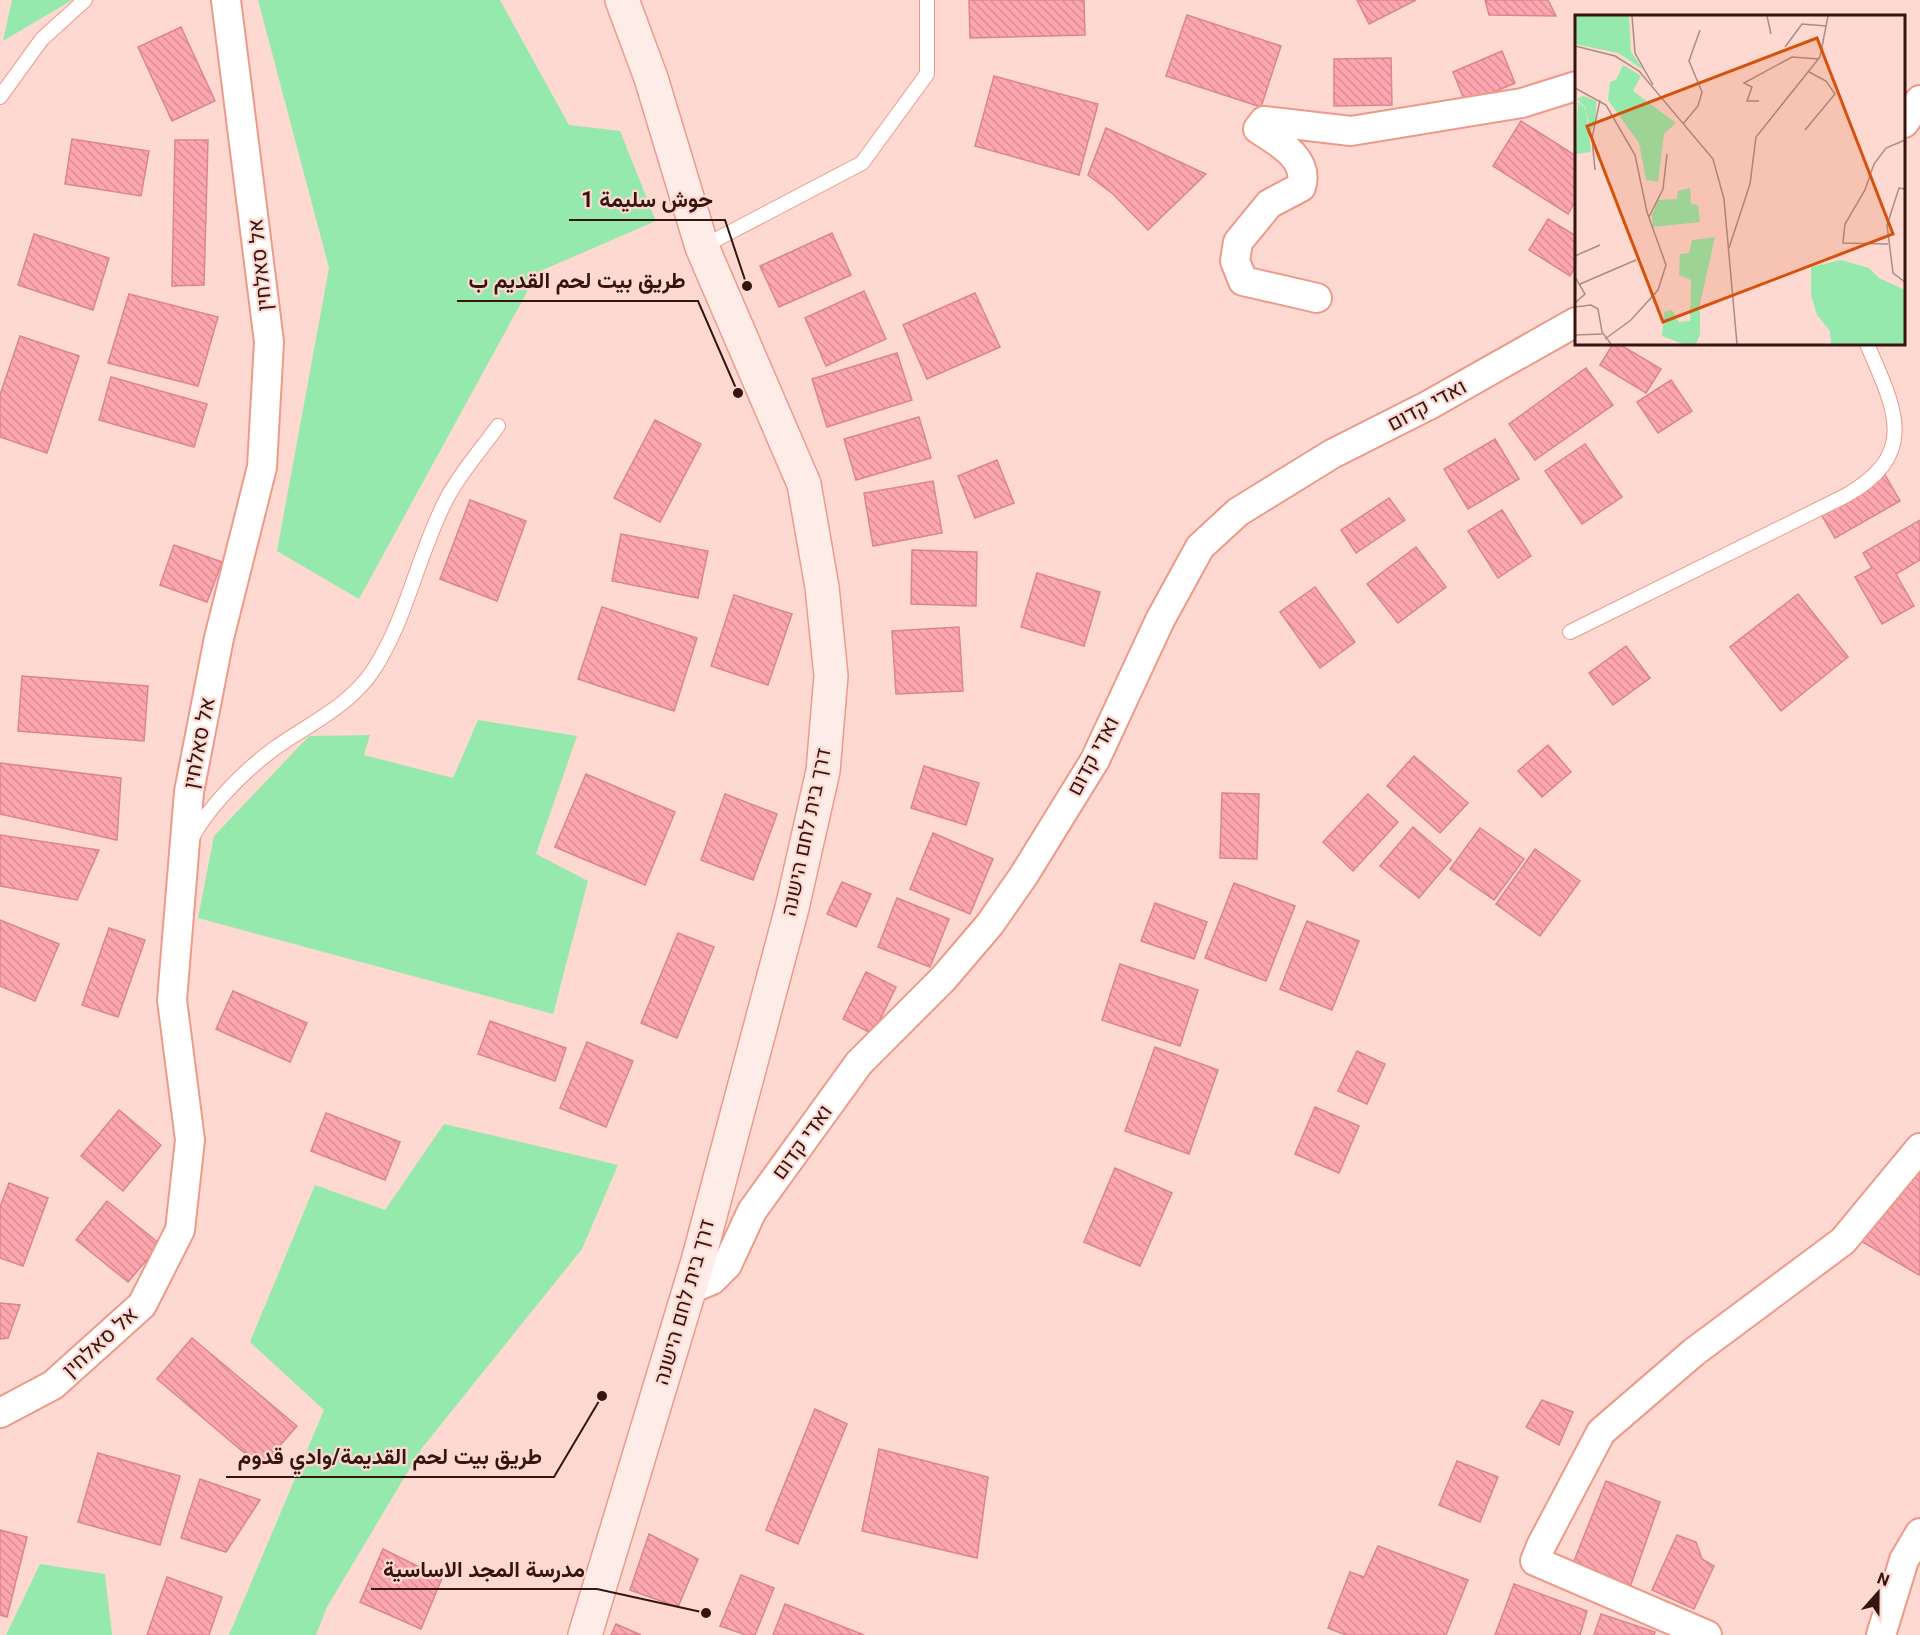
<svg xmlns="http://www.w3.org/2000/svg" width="1920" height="1635" viewBox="0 0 1920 1635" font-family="Georgia,Vazirmatn,Heebo,serif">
	<defs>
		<pattern id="building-back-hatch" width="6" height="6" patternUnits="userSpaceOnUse" patternTransform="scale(1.5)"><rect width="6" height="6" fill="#fda6b0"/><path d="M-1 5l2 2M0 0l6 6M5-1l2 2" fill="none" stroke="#d98e96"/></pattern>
	</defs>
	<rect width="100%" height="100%" fill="#fdd9d1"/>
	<g fill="#96e9ad">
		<polygon points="12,0 72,0 3,41"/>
		<polygon points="258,0 500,0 569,125 620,131 656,221 538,272 359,599 277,551 329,268"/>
		<polygon points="478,720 577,736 536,854 588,881 553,1014 198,918 214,836 309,736 370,735 364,755 453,778"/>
		<polygon points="444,1124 618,1165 582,1249 422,1448 327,1607 316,1635 229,1635 324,1410 250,1342 315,1185 385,1210"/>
		<polygon points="40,1564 105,1574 112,1635 6,1635"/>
	</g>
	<g fill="url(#building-back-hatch)" stroke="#da8690" stroke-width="1.5">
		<polygon points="969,0 1084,0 1085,35 970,38"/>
		<polygon points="1357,0 1416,0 1369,24"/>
		<polygon points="1485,0 1548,0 1556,16 1489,15"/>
		<polygon points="1187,15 1281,46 1261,107 1166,76"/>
		<polygon points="181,27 215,101 172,121 138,47"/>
		<polygon points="1502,51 1515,83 1466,104 1453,72"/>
		<polygon points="1391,58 1392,105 1334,106 1334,59"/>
		<polygon points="994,76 1098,104 1079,175 975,146"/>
		<polygon points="1521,121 1576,156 1576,200 1568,214 1493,166"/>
		<polygon points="1106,128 1206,174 1148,230 1113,194 1088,175"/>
		<polygon points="72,139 149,151 141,196 65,184"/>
		<polygon points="175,140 208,140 204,285 172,286"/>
		<polygon points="1548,219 1576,236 1576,265 1570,276 1529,250"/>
		<polygon points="832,233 851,275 779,307 760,266"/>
		<polygon points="34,234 109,258 93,310 18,285"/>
		<polygon points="864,291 886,339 826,366 805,318"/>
		<polygon points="975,293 1000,347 927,379 903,325"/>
		<polygon points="129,294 218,317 198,386 108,363"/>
		<polygon points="20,336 79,356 47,453 0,437 0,395"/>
		<polygon points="1613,344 1619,344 1661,369 1646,393 1600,365"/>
		<polygon points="897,353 912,400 827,427 812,379"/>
		<polygon points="1586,368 1613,405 1535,460 1509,424"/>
		<polygon points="111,377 207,404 194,447 99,420"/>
		<polygon points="1671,380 1692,411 1658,433 1637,402"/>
		<polygon points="919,417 931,458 856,480 844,439"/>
		<polygon points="655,420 701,444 660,522 614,498"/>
		<polygon points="1495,439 1519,479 1468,509 1444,469"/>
		<polygon points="1585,444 1622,497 1582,524 1545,471"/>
		<polygon points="997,460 1014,503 975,518 958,476"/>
		<polygon points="1884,473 1900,501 1835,538 1818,509"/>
		<polygon points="933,481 942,533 873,546 864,493"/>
		<polygon points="1389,498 1405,520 1356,553 1341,530"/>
		<polygon points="470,500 526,521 497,601 440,579"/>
		<polygon points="1502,510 1531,556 1498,578 1468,531"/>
		<polygon points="1920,520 1920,560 1896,574 1914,606 1882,624 1855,577 1872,568 1863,553"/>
		<polygon points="621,534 708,551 698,598 612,581"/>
		<polygon points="174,545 222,562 207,602 160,585"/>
		<polygon points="1416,547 1446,587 1398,623 1367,584"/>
		<polygon points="912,550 977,552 976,606 911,604"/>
		<polygon points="1037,573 1100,592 1084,646 1021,627"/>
		<polygon points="1315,587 1355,642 1320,668 1280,612"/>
		<polygon points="1798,594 1848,657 1781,711 1730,647"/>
		<polygon points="734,595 792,614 768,685 711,666"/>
		<polygon points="602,607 697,638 674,711 578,679"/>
		<polygon points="959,627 963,691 896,694 892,631"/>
		<polygon points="1626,646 1650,678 1613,705 1589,673"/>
		<polygon points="22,676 148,686 144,741 18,731"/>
		<polygon points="1548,745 1571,772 1542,797 1518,771"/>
		<polygon points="1414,756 1468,803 1440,833 1387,786"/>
		<polygon points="0,763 121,778 117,840 0,814"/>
		<polygon points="924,766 979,783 966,825 911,808"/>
		<polygon points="586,774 675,812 645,885 555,847"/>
		<polygon points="1222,793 1259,794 1257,859 1220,858"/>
		<polygon points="725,794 777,814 753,880 701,860"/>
		<polygon points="1368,794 1398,822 1353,871 1323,842"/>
		<polygon points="1413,827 1451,860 1419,898 1380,866"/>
		<polygon points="1480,828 1524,859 1494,900 1450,869"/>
		<polygon points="933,833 993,859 970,914 910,889"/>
		<polygon points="0,835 99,850 77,900 0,886"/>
		<polygon points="1535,849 1580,881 1540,936 1496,904"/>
		<polygon points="842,882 871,894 856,927 827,914"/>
		<polygon points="1234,883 1295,906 1266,981 1205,958"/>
		<polygon points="897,898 949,919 930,967 878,947"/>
		<polygon points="1155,903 1207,922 1194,959 1141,941"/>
		<polygon points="0,920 59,944 35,1001 0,986"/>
		<polygon points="1307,921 1359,941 1332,1010 1280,989"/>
		<polygon points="109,928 145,940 118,1017 82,1005"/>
		<polygon points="678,933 714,947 677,1038 641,1023"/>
		<polygon points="1120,964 1198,990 1180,1046 1102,1020"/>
		<polygon points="866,972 896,987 873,1034 843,1019"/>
		<polygon points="233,991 307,1023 290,1062 216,1029"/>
		<polygon points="490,1021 566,1048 555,1081 478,1054"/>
		<polygon points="587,1042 633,1061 606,1127 560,1108"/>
		<polygon points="1155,1047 1218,1070 1189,1154 1125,1131"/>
		<polygon points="1357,1051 1385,1064 1367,1104 1338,1091"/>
		<polygon points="1315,1107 1359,1126 1339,1173 1295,1154"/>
		<polygon points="119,1110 161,1145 123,1191 81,1156"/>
		<polygon points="326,1113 400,1142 385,1180 311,1151"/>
		<polygon points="1920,1157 1920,1273 1919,1275 1861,1241"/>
		<polygon points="1115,1168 1172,1193 1140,1266 1084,1242"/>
		<polygon points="9,1183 48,1198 23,1266 0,1258 0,1207"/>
		<polygon points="107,1201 160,1244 128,1282 76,1240"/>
		<polygon points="0,1303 20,1305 8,1338 0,1339"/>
		<polygon points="192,1338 297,1426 261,1467 157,1379"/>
		<polygon points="1542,1400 1573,1412 1559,1445 1526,1427"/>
		<polygon points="815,1409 847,1424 798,1544 766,1530"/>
		<polygon points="879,1449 988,1477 977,1558 862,1531"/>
		<polygon points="98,1453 180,1476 160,1545 78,1522"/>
		<polygon points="1457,1461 1498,1477 1480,1522 1439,1505"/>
		<polygon points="200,1479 260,1500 226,1552 181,1538"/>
		<polygon points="1606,1481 1660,1502 1629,1590 1572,1566"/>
		<polygon points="0,1530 27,1537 7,1617 0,1615"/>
		<polygon points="649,1534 698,1559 678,1607 630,1590"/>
		<polygon points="1677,1535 1696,1542 1702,1559 1714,1566 1694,1609 1652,1590"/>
		<polygon points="1378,1546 1468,1580 1446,1635 1346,1635 1328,1628 1350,1572 1364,1577"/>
		<polygon points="383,1549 442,1578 421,1629 360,1602"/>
		<polygon points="741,1575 774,1588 755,1635 746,1635 720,1626"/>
		<polygon points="167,1577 222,1597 209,1635 147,1635"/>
		<polygon points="1514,1584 1587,1611 1580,1635 1495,1635"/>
		<polygon points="785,1604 864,1635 773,1635"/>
		<polygon points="1601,1614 1655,1632 1654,1635 1594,1635"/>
		<polygon points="616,1624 641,1635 611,1635"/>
	</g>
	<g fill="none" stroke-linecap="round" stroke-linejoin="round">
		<defs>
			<g id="lane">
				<polyline points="0,97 42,39 85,0"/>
				<polyline points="702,247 862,163 927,74 927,0"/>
				<path d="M1570,632l275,-136c75,-42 50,-87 22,-152"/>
				<path d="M192,838c16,-31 54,-69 83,-90 34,-24 76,-43 99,-79 33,-51 44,-115 72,-169 13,-26 35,-50 52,-74"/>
			</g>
			<g id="street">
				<polyline points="1904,123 1920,100"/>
				<path d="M1317,298l-74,-17 -8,-20 3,-19 31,-38 32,-17c9,-28 -23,-45 -43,-58l6,-8 87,10 171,-28 54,-17"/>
				<polyline points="690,1285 698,1286 712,1280 727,1265 752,1211 859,1063 943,979 990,924 1024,875 1095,760 1160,620 1200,547 1238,512 1332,454 1429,405 1576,322"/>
				<polyline points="0,1413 53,1385 142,1305 180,1230 190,1140 172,1000 189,792 219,638 262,467 269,342 226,0"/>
				<polyline points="1707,1635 1535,1561 1541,1546 1601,1432 1694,1352 1843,1241 1920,1148"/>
				<polyline points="1881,1635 1904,1560 1920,1533"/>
			</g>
			<polyline id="secondary" points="585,1635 698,1261 792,908 823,771 831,676 822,587 804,484 702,247 651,78 622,0"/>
		</defs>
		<use href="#lane" stroke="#ed9a89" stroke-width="16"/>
		<use href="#street" stroke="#ed9a89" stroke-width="32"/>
		<use href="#secondary" stroke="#ed9a89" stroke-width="36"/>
		<use href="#lane" stroke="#fff" stroke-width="14"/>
		<use href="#street" stroke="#fff" stroke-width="28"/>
		<use href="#secondary" stroke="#fdece8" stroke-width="33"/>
	</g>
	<g text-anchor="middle" stroke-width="4.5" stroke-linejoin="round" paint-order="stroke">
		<g font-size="21" fill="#34150f" stroke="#fdd9d1">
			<text transform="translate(260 265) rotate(-96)" y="7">אל סאלחין</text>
			<text transform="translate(1427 405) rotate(-28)" y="7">ואדי קדום</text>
			<text transform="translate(199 743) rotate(-79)" y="7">אל סאלחין</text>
			<text transform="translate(1093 756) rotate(-62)" y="7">ואדי קדום</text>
			<text transform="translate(806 832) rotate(-78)" y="7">דרך בית לחם הישנה</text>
			<text transform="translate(802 1142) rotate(-54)" y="7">ואדי קדום</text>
			<text transform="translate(684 1302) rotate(-74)" y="7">דרך בית לחם הישנה</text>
			<text transform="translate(100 1342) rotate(-42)" y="7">אל סאלחין</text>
		</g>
	</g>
	<g transform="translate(1575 15)">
		<rect width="330" height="330" fill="#fdd9d1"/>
		<path d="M0,1h54l2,36 13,18 -26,-17 -43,-9zM48,50l18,11 -8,15 43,32 -12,11 -6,48 -12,-2 -7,-37 -31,-43 2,-18 6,-2zM8,81l13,5v22l-6,8 -4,-23 -9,-9zM115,173l1,16 7,1 2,17 -47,5 -1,-11 6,-16 19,-1 1,-8zM140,222l-15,67v30l-4,10h-13l-21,-8 2,-24 8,-2 7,12 11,-1 1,-41 -12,-5 1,-21 9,-1 3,-13zM266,245l28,8 10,10 26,12v54h-74l-1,-13 -13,-16 -6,-20v-28z" fill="#96e9ad"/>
		<path d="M3,87l8,7 5,43 -15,2z" fill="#96e9ad"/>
		<path fill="none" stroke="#ad8b83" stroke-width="1.5" d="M57,1l3,37 18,32M192,1l4,18M0,31l40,10 24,15 74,88 11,40 13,145M210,32l17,-23 24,2M0,73l31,17 29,50 12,57 19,53 -8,25 -27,30 -26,19M184,86h-12l5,-14 -8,-4 48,-26 27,2M108,109l15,-18 4,-14 -13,-31 11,-31M230,115l30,-36 -9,-13 -17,-9M20,155l-3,-32 8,-38M330,174l-6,-1 -12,37 6,48 12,9M74,202l14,-28 4,-35M313,229l-45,-1 2,-19 20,-34 9,-26 12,-16 19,-8M154,233l21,-64 6,-47 64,-80 8,-41M0,241l25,-11M0,262l10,17 -10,9M5,269l56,-24M0,292l16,-2 7,4 4,23 9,12M0,320l27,-1"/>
		<path fill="#d6520c" fill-opacity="0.15" stroke="#d6520c" stroke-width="3" d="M242,23l76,196 -230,88 -76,-196z"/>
		<rect width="330" height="330" fill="none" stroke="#34150f" stroke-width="3"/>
	</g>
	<path fill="none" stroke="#34150f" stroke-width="2" d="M747 286L725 220H569M738 393L698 301H457M602 1396L554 1477H226M706 1613L597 1589H371"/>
	<g fill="#34150f" stroke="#fdd9d1" stroke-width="2">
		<circle cx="747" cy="286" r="6"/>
		<circle cx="738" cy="393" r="6"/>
		<circle cx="602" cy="1396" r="6"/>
		<circle cx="706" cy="1613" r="6"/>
	</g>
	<g font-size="22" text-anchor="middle" font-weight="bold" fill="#34150f" stroke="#fdd9d1" stroke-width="4.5" stroke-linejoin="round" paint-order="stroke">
		<text x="647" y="207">حوش سليمة 1</text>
		<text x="577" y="288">طريق بيت لحم القديم ب</text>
		<text x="390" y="1464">طريق بيت لحم القديمة/وادي قدوم</text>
		<text x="484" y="1577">مدرسة المجد الاساسية</text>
	</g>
	<g transform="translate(1878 1593) rotate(21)" stroke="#fdd9d1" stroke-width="4.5" paint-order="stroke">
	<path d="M0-4.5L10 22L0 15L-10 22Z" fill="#34150f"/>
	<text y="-9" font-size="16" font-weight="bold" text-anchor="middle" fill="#34150f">N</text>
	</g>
</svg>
